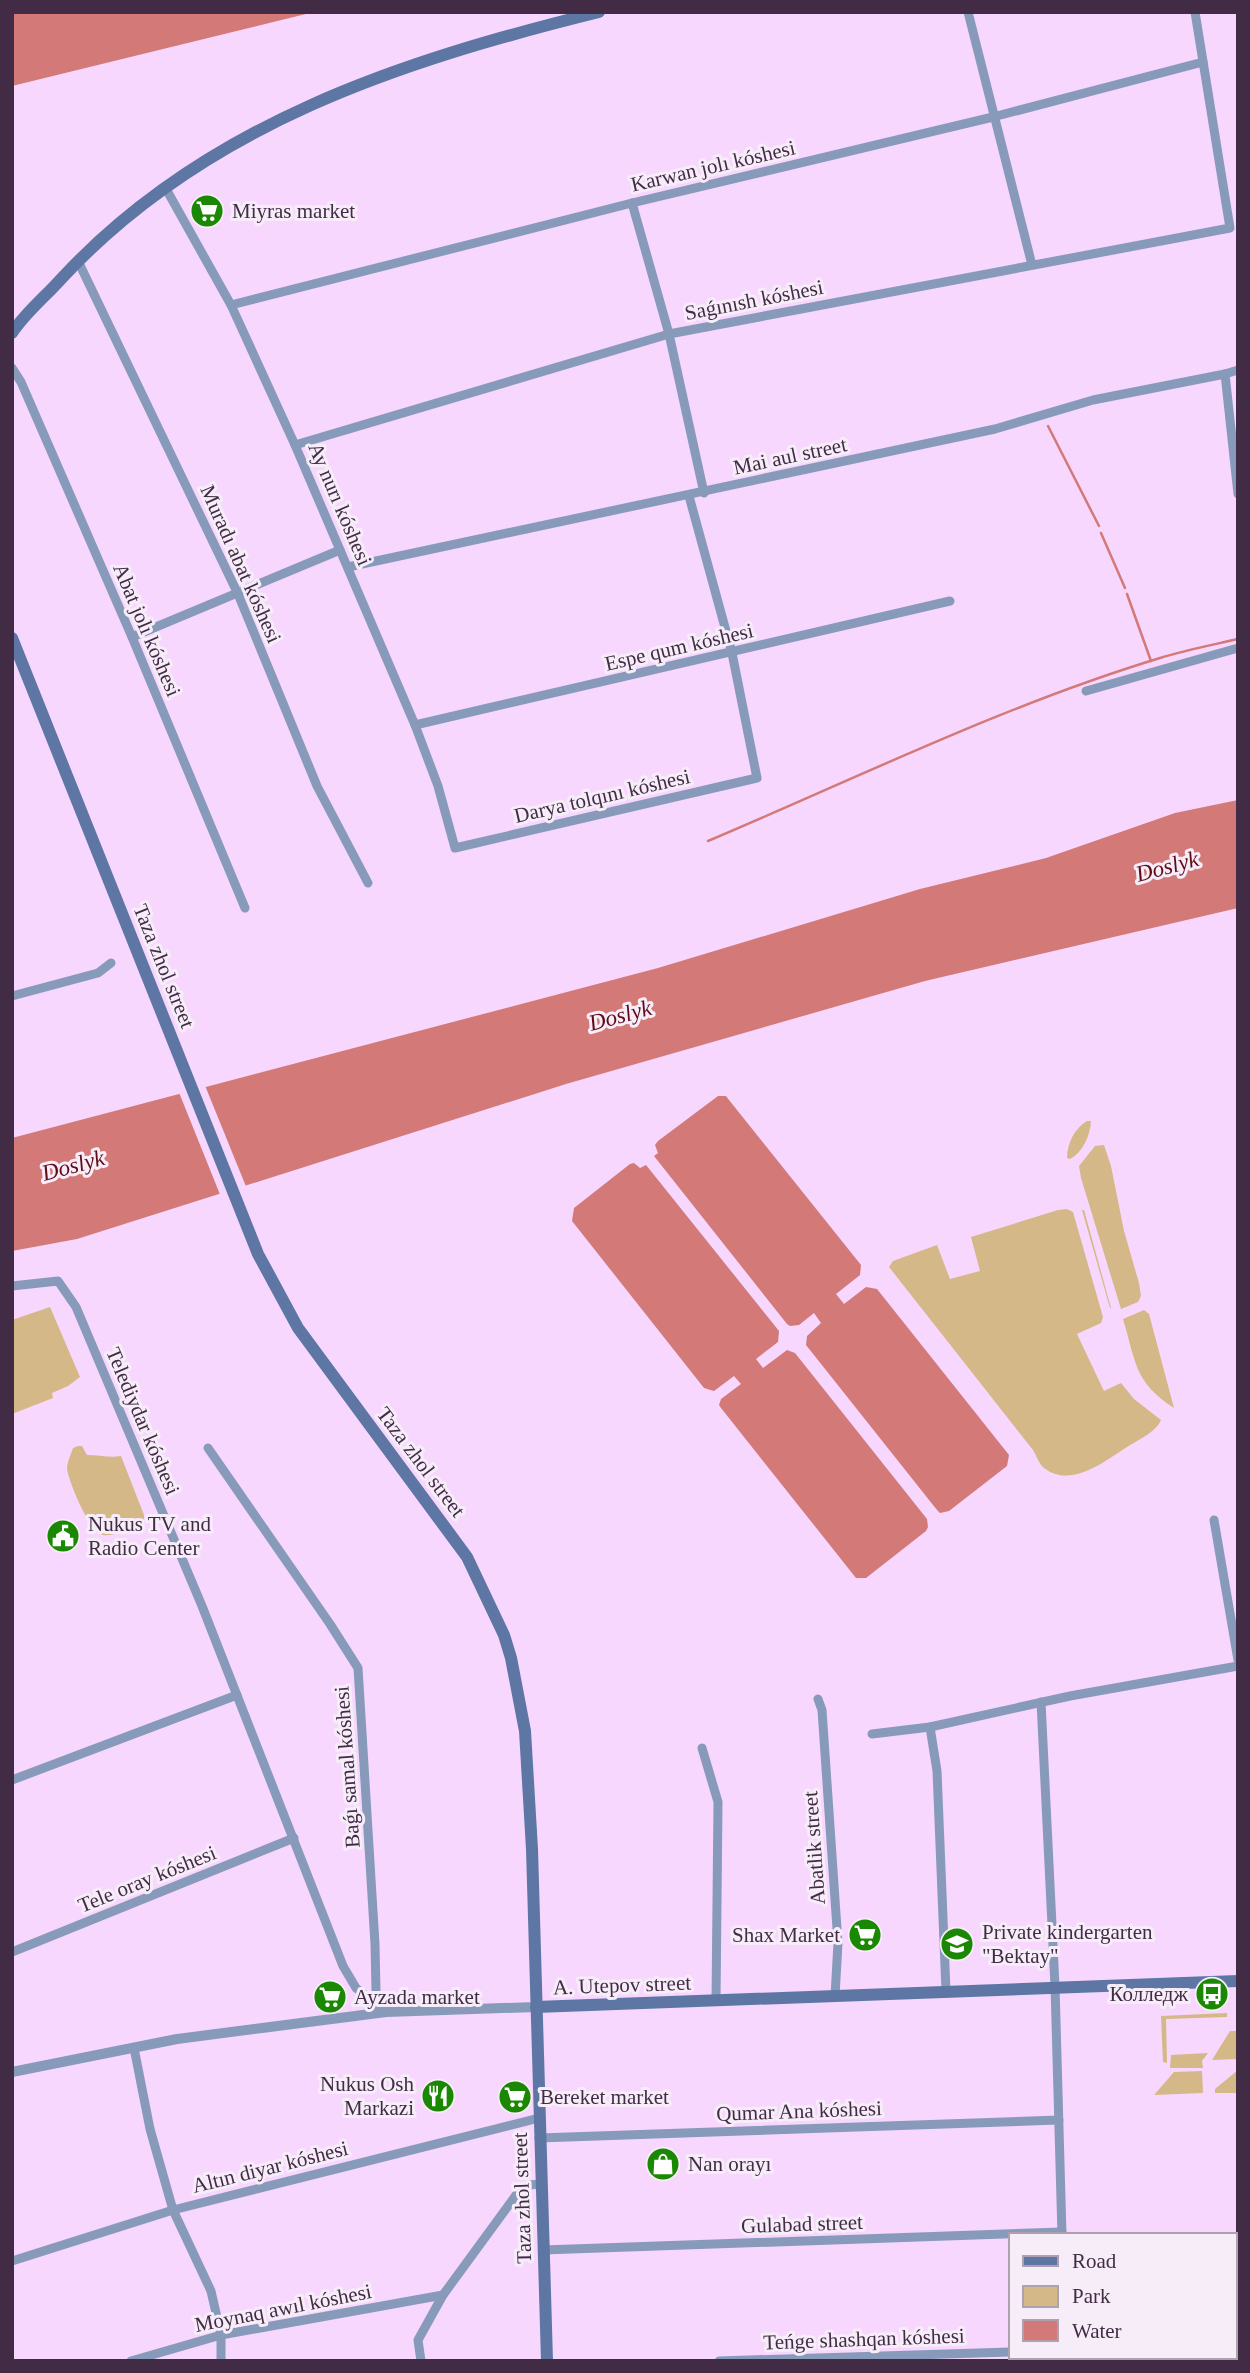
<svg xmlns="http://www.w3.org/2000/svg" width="1250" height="2373" viewBox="0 0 1250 2373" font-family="'Times New Roman',serif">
	<rect width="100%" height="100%" fill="#f7d7fd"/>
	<g fill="#d4b888">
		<path d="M1087,1121h4c-1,15 -8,31 -21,38l-3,-1c0,-15 8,-30 20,-37z"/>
		<polygon points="1104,1145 1111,1166 1124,1231 1139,1283 1141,1296 1138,1302 1121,1309 1081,1178 1079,1166 1095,1146"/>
		<path d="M1067,1209l6,3 30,105 -2,6 -24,11 27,57 17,-8 13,16 27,21c-5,12 -23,20 -34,27 -22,14 -56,42 -83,21 -5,-4 -8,-13 -11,-18l-144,-183 4,-6 44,-16 13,34 30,-8 -9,-34 87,-27z"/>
		<polygon points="1082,1210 1084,1210 1111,1308 1110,1308"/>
		<polygon points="50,1307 80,1377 68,1386 52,1393 53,1398 12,1414 12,1320"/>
		<path d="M1144,1310l5,4 25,94c-40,-26 -38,-46 -51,-89z"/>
		<path d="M78,1446h4l5,9c12,0 23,3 34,1l23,59v5c-11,6 -29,17 -41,15 -14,-3 -34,-53 -36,-66 0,-6 4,-15 6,-21z"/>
		<polygon points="1227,2013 1227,2017 1166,2019 1167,2063 1163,2062 1161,2016"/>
		<polygon points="1230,2031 1238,2031 1238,2059 1212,2060"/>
		<polygon points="1208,2053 1202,2061 1203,2068 1170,2068 1171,2055"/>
		<polygon points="1238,2070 1238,2093 1215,2093 1215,2089"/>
		<polygon points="1202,2071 1203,2093 1154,2095 1174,2072"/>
	</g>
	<g fill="#d37978">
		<polygon points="17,12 314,12 12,86 12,13"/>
		<polygon points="1238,800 1238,908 925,981 566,1084 77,1239 12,1251 12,1138 658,968 920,889 1046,858 1175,813"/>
		<polygon points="718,1096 726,1096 729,1100 861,1265 860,1275 836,1294 844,1304 866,1287 877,1289 1009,1455 1007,1466 949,1511 940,1513 937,1510 806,1345 807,1336 821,1323 814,1313 799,1325 790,1326 787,1324 654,1156 658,1153 655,1145 658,1141"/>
		<polygon points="634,1163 640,1168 646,1165 779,1331 778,1342 756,1359 763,1368 787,1350 795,1353 927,1519 928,1527 926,1531 866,1578 856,1578 721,1408 719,1405 721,1399 741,1384 734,1376 714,1391 704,1388 572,1221 574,1208 630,1164"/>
	</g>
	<polygon fill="#f7d7fd" points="204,1083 247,1189 221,1197 178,1090"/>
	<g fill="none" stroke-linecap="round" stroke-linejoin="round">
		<g stroke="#d37978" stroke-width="2.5">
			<polyline points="1048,426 1099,526"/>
			<polyline points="1101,533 1125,588"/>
			<polyline points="1127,594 1151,661"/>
			<path d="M708,841c149,-63 297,-136 452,-183 26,-8 52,-13 78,-19"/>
		</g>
		<g stroke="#889aba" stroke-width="9">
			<polyline points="968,12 1032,265"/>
			<polyline points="165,187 231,305 295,445 415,725 438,786 455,848 757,778 732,653 689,496"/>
			<polyline points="632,203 669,334 704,493"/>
			<polyline points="78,261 238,594 317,786 368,883"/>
			<polyline points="231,305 632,203 993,117 1203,62"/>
			<polyline points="12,368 21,382 132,637 245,908"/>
			<polyline points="1225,374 1238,494"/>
			<polyline points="295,445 669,334 1230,228 1195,12"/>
			<polyline points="348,567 995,429 1093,400 1225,374 1238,370"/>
			<polyline points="132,637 340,550"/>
			<polyline points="1086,691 1238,648"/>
			<polyline points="415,725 950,601"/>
			<polyline points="12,996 98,973 111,963"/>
			<polyline points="12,1286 58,1281 76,1307 202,1606 343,1966 356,1988 386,2012"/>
			<polyline points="208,1448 330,1624 358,1668 375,1944 376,1992 373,2003"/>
			<polyline points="1214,1520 1238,1660"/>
			<polyline points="818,1699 822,1710 838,1943 835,1996"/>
			<polyline points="1041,1702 1055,1986 1062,2235"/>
			<polyline points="930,1727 937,1771 946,1991"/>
			<polyline points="872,1734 930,1727 1070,1696 1238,1666"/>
			<polyline points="702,1748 718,1802 716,2001"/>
			<polyline points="12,1780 237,1695"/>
			<polyline points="12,1952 294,1838"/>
			<polyline points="134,2048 150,2129 173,2210 211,2291 221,2335 221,2361"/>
			<polyline points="539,2138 1059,2120"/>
			<polyline points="543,2250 1062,2232"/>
			<polyline points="12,2261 173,2210 539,2118"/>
			<polyline points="1234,2338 1238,2338"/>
			<polyline points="1068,2357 1068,2361"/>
			<polyline points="131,2361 221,2335 443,2295"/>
			<polyline points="421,2361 418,2340 443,2295 519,2191 529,2185 541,2184"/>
			<polyline points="719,2361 1010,2352"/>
		</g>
		<polyline stroke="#889aba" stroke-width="10" points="12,2072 177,2039 386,2012 536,2007"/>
		<g stroke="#5d76a4" stroke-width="12">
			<path d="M12,333c13,-20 34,-37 50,-55 143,-154 339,-217 537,-266"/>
			<polyline points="12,638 258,1254 298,1328 467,1557 504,1635 511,1658 525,1731 532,1849 547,2361"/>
			<polyline points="536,2007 1238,1981"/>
		</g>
	</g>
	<defs>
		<symbol id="supermarket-disc" viewBox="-11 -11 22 22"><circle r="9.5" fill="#1a8802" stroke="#f7edf9"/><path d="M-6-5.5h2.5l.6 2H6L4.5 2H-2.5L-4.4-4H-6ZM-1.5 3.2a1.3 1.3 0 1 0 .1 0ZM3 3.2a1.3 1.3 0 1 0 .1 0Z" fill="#fff"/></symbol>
		<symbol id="civic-disc" viewBox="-11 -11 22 22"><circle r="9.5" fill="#1a8802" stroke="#f7edf9"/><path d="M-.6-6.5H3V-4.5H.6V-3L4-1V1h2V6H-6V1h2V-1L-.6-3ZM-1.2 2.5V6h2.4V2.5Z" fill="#fff"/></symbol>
		<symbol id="school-disc" viewBox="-11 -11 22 22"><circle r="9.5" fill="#1a8802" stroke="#f7edf9"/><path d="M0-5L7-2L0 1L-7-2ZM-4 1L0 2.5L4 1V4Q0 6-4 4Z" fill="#fff"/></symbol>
		<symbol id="bus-disc" viewBox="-11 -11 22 22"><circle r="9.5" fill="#1a8802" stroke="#f7edf9"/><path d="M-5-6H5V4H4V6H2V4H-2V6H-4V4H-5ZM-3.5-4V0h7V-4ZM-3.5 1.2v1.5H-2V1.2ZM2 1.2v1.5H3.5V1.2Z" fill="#fff"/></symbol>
		<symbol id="restaurant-disc" viewBox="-11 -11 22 22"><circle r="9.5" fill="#1a8802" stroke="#f7edf9"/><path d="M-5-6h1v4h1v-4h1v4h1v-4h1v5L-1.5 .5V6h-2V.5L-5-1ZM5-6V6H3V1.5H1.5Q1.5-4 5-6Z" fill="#fff"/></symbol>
		<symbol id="shop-disc" viewBox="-11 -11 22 22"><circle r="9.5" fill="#1a8802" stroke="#f7edf9"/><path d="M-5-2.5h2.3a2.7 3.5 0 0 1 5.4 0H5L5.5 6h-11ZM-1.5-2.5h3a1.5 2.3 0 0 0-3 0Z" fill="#fff"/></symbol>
	</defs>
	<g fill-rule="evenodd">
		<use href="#supermarket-disc" x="188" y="192" width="38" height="38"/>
		<use href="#civic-disc" x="44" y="1517" width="38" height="38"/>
		<use href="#supermarket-disc" x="846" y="1916" width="38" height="38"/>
		<use href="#school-disc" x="938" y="1925" width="38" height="38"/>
		<use href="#bus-disc" x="1193" y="1975" width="38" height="38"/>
		<use href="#supermarket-disc" x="311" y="1978" width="38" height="38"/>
		<use href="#restaurant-disc" x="419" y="2077" width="38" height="38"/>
		<use href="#supermarket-disc" x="496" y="2078" width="38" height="38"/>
		<use href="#shop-disc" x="644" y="2145" width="38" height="38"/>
	</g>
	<g text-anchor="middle" stroke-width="6" stroke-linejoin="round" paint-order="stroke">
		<g font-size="21" fill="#422c45" stroke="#f7edf9">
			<text transform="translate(713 166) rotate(-13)" y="7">Karwan jolı kóshesi</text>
			<text transform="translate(754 300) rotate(-11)" y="7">Saǵınısh kóshesi</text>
			<text transform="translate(790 456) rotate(-12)" y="7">Mai aul street</text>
			<text transform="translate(340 504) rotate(67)" y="7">Ay nurı kóshesi</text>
			<text transform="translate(241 564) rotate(66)" y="7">Muradı abat kóshesi</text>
			<text transform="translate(147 630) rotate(67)" y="7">Abat jolı kóshesi</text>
			<text transform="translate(679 647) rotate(-13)" y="7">Espe qum kóshesi</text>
			<text transform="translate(602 796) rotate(-13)" y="7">Darya tolqını kóshesi</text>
			<text transform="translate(164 966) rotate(68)" y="7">Taza zhol street</text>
			<text transform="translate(143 1421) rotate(67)" y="7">Telediydar kóshesi</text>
			<text transform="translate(421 1462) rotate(53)" y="7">Taza zhol street</text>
			<text transform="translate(347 1767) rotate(-94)" y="7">Baǵı samal kóshesi</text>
			<text transform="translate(814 1848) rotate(-94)" y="7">Abatlik street</text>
			<text transform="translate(147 1879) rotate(-22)" y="7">Tele oray kóshesi</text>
			<text transform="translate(622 1985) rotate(-2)" y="7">A. Utepov street</text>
			<text transform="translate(799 2111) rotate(-2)" y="7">Qumar Ana kóshesi</text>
			<text transform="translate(270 2167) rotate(-14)" y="7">Altın diyar kóshesi</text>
			<text transform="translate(522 2198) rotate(-92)" y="7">Taza zhol street</text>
			<text transform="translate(802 2224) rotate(-2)" y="7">Gulabad street</text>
			<text transform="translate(283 2308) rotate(-11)" y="7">Moynaq awıl kóshesi</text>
			<text transform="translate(864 2339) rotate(-2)" y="7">Teńge shashqan kóshesi</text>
		</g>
		<g font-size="21" fill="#422c45" stroke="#f7edf9" text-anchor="start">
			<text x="232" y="218">Miyras market</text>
			<text x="88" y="1531">Nukus TV and<tspan x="88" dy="24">Radio Center</tspan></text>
			<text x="982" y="1939">Private kindergarten<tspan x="982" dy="24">"Bektay"</tspan></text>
			<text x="840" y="1942" text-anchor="end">Shax Market</text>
			<text x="1188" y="2001" text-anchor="end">Колледж</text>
			<text x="354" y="2004">Ayzada market</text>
			<text x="414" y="2091" text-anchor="end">Nukus Osh<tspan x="414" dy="24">Markazi</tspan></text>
			<text x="540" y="2104">Bereket market</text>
			<text x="688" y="2171">Nan orayı</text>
		</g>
		<g font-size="23" font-style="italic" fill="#5f0c16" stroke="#f7edf9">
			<text transform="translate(1167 866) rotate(-15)" y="8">Doslyk</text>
			<text transform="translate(620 1015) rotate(-15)" y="8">Doslyk</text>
			<text transform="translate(73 1165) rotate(-15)" y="8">Doslyk</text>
		</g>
	</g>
	<rect width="1250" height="2373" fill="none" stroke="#422c45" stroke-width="28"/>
	<rect x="1009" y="2233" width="228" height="126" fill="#f7edf9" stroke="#afa0b1" stroke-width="2"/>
	<rect x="1023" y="2256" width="35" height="10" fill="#5d76a4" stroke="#afa0b1" stroke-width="2"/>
	<text x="1072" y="2268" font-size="21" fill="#422c45">Road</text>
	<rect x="1023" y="2286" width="35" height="21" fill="#d4b888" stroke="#afa0b1" stroke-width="2"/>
	<text x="1072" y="2303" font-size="21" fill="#422c45">Park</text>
	<rect x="1023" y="2320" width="35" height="21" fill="#d37978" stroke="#afa0b1" stroke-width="2"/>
	<text x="1072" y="2338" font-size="21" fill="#422c45">Water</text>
</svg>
